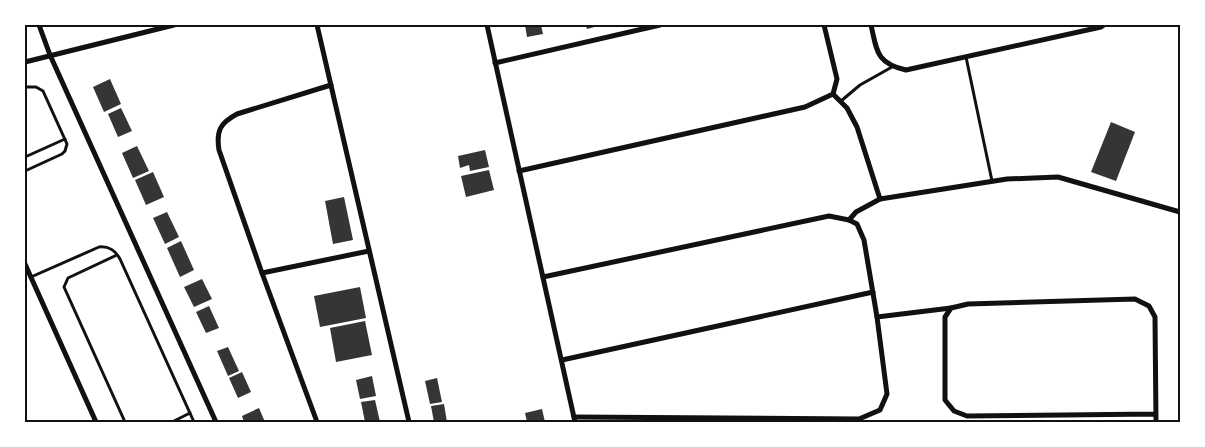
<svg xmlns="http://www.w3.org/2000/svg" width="1205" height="447" viewBox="0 0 1205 447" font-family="'PT Sans',sans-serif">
	<rect width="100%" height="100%" fill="#fff"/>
	<g fill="#353535">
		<polygon points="525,25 541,25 543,34 527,37"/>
		<polygon points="586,25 598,25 598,26 587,29"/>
		<polygon points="110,79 121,104 104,112 93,87"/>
		<polygon points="121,108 132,131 118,137 108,114"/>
		<polygon points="1111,122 1135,132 1116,181 1091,172"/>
		<polygon points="137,146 149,171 133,178 122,153"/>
		<polygon points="485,150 489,167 470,171 469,165 460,168 458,156"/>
		<polygon points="489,170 494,190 466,197 461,176"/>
		<polygon points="153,172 164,197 146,205 135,180"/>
		<polygon points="344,197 353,240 333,244 325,201"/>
		<polygon points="167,212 179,237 165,244 153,218"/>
		<polygon points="181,241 194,270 180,277 167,248"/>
		<polygon points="202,279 212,299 194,307 184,287"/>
		<polygon points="360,287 366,318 320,327 314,296"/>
		<polygon points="209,306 219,328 206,333 196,312"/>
		<polygon points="365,321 372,355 336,362 330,328"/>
		<polygon points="228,347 239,371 228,376 217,351"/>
		<polygon points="242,372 251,392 238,398 229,378"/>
		<polygon points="372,376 376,396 360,399 356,380"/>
		<polygon points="437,378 442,402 430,404 425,381"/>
		<polygon points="375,400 380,422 365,422 361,402"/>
		<polygon points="444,404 447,422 434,422 431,406"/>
		<polygon points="259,408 265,422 244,422 242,416"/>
		<polygon points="542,409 545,422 527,422 525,413"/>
	</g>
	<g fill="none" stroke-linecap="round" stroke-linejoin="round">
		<g stroke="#111" stroke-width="3">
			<polyline points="966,57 992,181"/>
			<polyline points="25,87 36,87 43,91 67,144 65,151 62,154 25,171"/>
			<polyline points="841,101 860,85 892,67"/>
			<polyline points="25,157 65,139"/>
			<polyline points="117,255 68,278 64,287 125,422"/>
			<path d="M31,277l68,-30c10,-1 16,3 21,12l74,163"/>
			<polyline points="172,422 190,413"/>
		</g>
		<g stroke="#111" stroke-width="5">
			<polyline points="39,25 50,55 216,422"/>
			<polyline points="317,25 409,422"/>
			<polyline points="487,25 575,422"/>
			<path d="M871,25c6,26 5,38 35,45l195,-43 3,-2"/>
			<polyline points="25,62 174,25"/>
			<polyline points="495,63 660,25"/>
			<polyline points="833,94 847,108 857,127 880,199"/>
			<polyline points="519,171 805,107 833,94 837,79 824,25"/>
			<polyline points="849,220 856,212 880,199 1007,179 1058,177 1180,212"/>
			<polyline points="25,264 96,422"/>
			<polyline points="262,273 369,251"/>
			<polyline points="543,277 829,216 849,220 857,224 864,240 877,317 887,394 880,410 859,419 574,417"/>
			<polyline points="877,317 951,308"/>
			<polyline points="562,360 873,292"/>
			<polyline points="1156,414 967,416 954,411 945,400 945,317 951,308 968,304 1135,299 1149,306 1155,317 1156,422"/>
			<path d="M317,422l-55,-149 -43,-123c-3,-19 1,-27 18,-36l94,-29"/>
		</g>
	</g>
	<rect width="1205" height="447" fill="none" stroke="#ffffff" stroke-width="52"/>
	<rect x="26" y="26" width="1153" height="395" fill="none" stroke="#111" stroke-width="2"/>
</svg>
